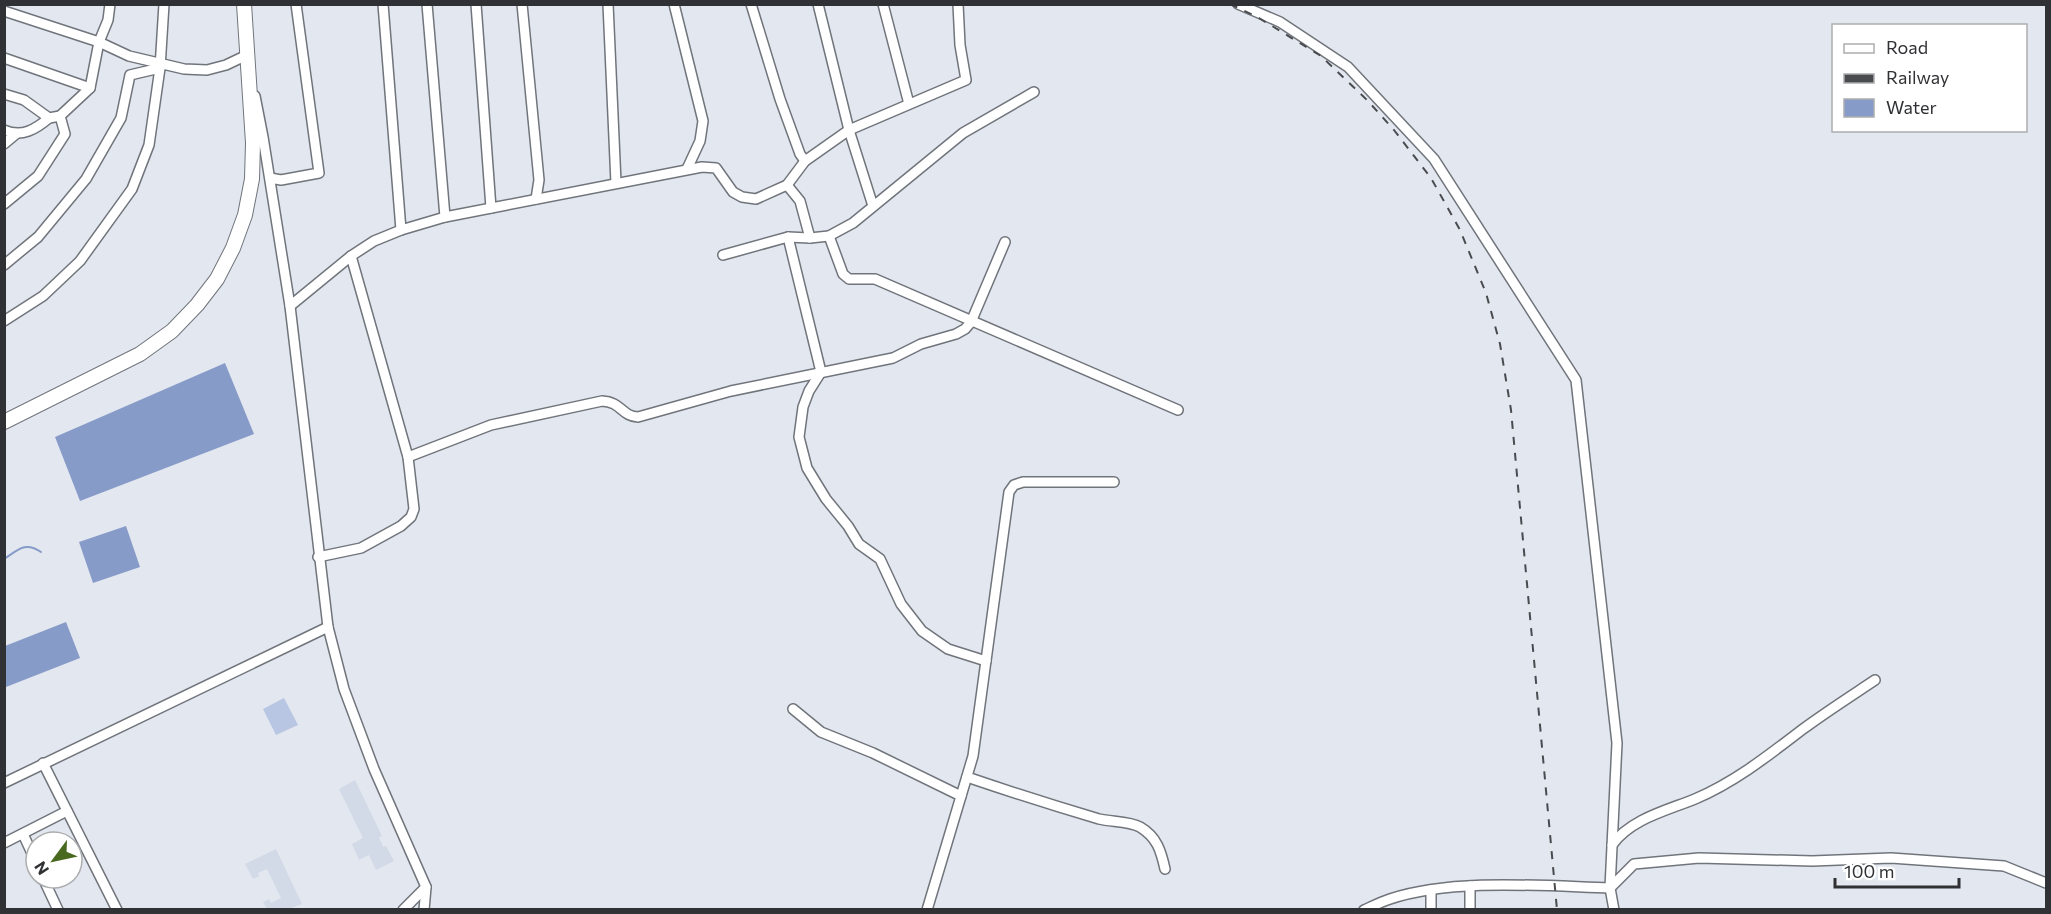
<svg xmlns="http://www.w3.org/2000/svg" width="2051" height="914" viewBox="0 0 2051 914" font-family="Commissioner,sans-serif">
	<rect width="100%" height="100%" fill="#e3e7ef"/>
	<g fill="#d3dae7">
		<polygon points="355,780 382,836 379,837 383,847 386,846 394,861 376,870 369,855 359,860 352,844 363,838 339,789"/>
		<polygon points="276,849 302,904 289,909 267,909 263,902 269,899 271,903 281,898 267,869 258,873 259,876 253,879 245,864"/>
	</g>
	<polygon fill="#b9c6e3" points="284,698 298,725 276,735 263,709"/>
	<g fill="#879bc9">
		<polygon points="225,363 254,434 80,501 55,437"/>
		<polygon points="126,526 140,567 93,583 79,542"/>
		<polygon points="66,622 80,658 6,687 4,682 5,646"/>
	</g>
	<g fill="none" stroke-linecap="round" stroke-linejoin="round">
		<path stroke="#879bc9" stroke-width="2" d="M4,559c14,-9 21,-18 37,-7"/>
		<defs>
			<g id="street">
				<polyline points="383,4 401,230"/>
				<polyline points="427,4 445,217"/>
				<polyline points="476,4 491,208"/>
				<polyline points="522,4 539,180 536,199"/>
				<polyline points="608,4 616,183"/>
				<polyline points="674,4 703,121 700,141 687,169"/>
				<polyline points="751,4 780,99 800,154 805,161"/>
				<polyline points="818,4 849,130 873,206"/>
				<polyline points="883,4 909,104"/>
				<polyline points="1238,4 1280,22 1348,67 1434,159 1576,380 1617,743 1610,888 1614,910"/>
				<polyline points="4,11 99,42 129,56 184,69 207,70 226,65 247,55 248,59"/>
				<polyline points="4,58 90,88"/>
				<polyline points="4,94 24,100 49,118 60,116"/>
				<polyline points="255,96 263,137 290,306 328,627 344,689 374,769 426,887 424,910"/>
				<path d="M4,130c18,8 32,-1 45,-12"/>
				<polyline points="4,144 16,134"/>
				<polyline points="270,178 281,180 319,173 296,4"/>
				<polyline points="787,185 800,201 810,238"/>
				<polyline points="4,204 38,176 65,134 60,116 90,88 99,42 108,20 110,4"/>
				<polyline points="829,236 843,274 849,279 875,279 1178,410"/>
				<polyline points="788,237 821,372 809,391 803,407 799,437 807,468 826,499 848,526 859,544 880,559 901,604 922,631 948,649 986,661"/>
				<polyline points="723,255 788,237 810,238 829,236 853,223 963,133 1034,92"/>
				<polyline points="4,265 38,237 86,179 121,118 130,75 160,68"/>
				<polyline points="290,306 351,256 374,241 401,230 445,217 702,167 716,168 733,192 742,197 756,199 787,185 805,161 849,130 966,80 960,45 958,4"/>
				<polyline points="4,321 43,296 80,261 132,189 149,145 160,68 164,4"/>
				<path d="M408,457l83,-32 111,-24c20,1 19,15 36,16l93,-26 162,-33 28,-14 35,-10 9,-5 6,-7 34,-80"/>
				<polyline points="318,557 361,548 401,526 411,517 414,509 408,457 351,256"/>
				<polyline points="793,709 821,732 873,753 961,796"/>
				<polyline points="43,763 117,910"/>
				<path d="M967,777c44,15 88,29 132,42 13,3 30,2 41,8 17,10 21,24 25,42"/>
				<polyline points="4,783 328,627"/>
				<polyline points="23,834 36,862"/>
				<polyline points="4,843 67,811"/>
				<path d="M1612,845c18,-26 56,-35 83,-46 40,-17 74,-44 108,-70 23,-17 48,-33 72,-49"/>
				<polyline points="43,878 58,910"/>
				<polyline points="403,910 426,887"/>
				<polyline points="927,910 973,756 1009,492 1014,485 1023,482 1114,482"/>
				<path d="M1364,910c9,-4 17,-8 26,-11 63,-21 153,-13 220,-11l24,-24 65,-6 113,3 79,-3 113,8 42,17"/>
				<polyline points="1431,910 1431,890"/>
				<polyline points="1470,910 1470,886"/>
			</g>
			<polyline id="secondary" points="4,422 140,354 172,331 197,305 217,279 233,248 245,215 252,179 253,143 244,4"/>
		</defs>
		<use href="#street" stroke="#70747b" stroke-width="12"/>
		<use href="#secondary" stroke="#70747b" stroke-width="16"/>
		<use href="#street" stroke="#fff" stroke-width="9"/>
		<use href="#secondary" stroke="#fff" stroke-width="14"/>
		<polyline stroke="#494b4f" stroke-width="2" stroke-dasharray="8 8" stroke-linecap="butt" points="1230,4 1259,18 1321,56 1368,101 1394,130 1431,178 1460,230 1486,293 1500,344 1511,410 1557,910"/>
	</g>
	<rect width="2051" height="914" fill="none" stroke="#303134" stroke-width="12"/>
	<rect x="1832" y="24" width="195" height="108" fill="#ffffff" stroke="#acadae" stroke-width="1.5"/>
	<rect x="1844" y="44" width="30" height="9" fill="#ffffff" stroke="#acadae" stroke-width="1.5"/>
	<text x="1886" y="54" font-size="18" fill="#303134">Road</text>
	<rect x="1844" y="74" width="30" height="9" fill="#494b4f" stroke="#acadae" stroke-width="1.5"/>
	<text x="1886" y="84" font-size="18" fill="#303134">Railway</text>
	<rect x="1844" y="99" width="30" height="18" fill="#879bc9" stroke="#acadae" stroke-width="1.5"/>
	<text x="1886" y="114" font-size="18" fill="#303134">Water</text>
	<g transform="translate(54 860) rotate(237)"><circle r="28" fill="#ffffff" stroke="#acadae" stroke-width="1.5"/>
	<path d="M0-4.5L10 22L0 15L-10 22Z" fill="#48691f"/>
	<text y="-9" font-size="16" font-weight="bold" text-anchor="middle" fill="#303134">N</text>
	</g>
	<path d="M1835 878v9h124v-9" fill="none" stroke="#303134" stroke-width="3"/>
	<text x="1844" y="878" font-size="18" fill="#303134" stroke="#ffffff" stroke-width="4.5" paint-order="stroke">100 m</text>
</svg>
